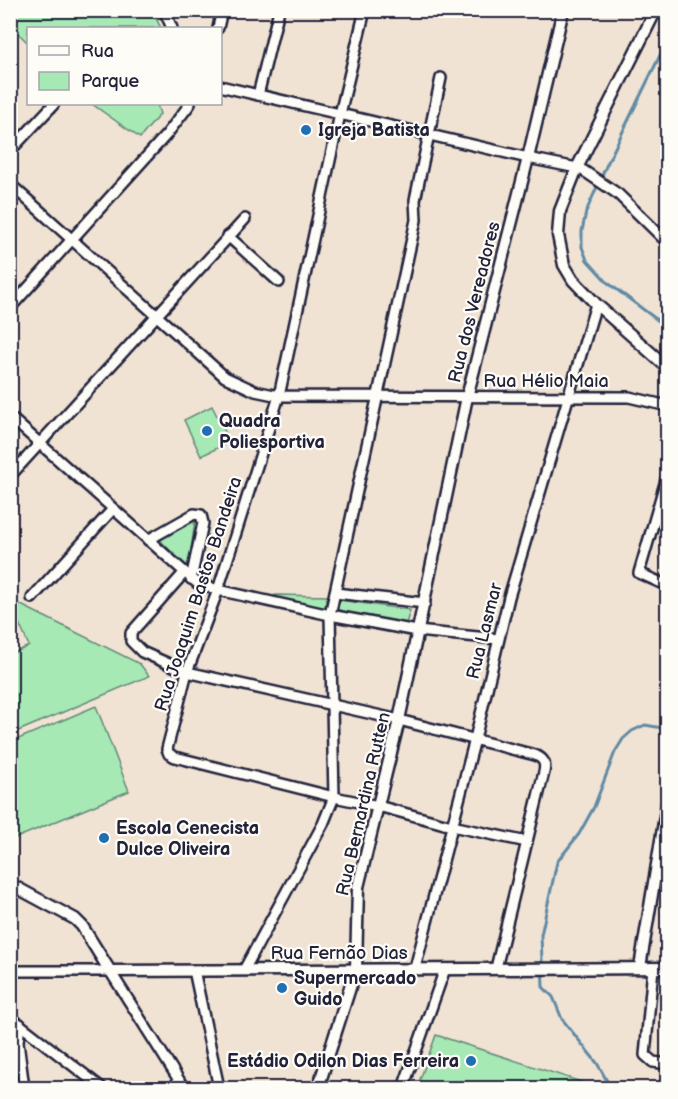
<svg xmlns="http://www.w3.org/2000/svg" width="678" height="1099" viewBox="0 0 678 1099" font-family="'Balsamiq Sans',sans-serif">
	<rect width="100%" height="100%" fill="#f0e3d4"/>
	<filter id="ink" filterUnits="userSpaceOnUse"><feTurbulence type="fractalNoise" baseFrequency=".0167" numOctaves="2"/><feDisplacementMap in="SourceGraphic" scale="12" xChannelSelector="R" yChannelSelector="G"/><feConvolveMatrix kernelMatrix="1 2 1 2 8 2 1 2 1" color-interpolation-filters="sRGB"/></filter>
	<g filter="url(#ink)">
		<g fill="#a6e9b4" stroke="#648678" stroke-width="1.5">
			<polygon points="10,11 152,11 160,26 160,28 28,28 28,41 27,42 11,26"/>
			<polygon points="92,104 157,104 160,114 140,138"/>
			<polygon points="212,406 230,442 201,456 184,420"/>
			<polygon points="195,521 189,564 185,566 161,541 162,537"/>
			<polygon points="276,595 327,596 324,611 269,597"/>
			<polygon points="11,600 140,664 149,676 11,734 11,654 29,646 11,605"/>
			<polygon points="339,600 410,610 406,624 336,612"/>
			<polygon points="96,706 129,791 16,838 11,824 11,742"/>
			<polygon points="436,1035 597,1087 596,1088 417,1088"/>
		</g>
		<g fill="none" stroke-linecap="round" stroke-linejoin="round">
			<g stroke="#608aa5" stroke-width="3">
				<polyline points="668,39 607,164 586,212 582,231 582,247 587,260 608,283 668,328"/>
				<polyline points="608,1088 607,1081 597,1063 562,1019 553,997 543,987 541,935 557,862 579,834 594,807 615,752 623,739 632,731 645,725 668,729"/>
			</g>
			<defs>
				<g id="minor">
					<polyline points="164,10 172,28"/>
					<polyline points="365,10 340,114 279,396 218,590 187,672 167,749 169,754 175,757 334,797 378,806 452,826 527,842"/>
					<polyline points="218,28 222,10"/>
					<polyline points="220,86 528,158 577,168 584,171 618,194 668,243"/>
					<polyline points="258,95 279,10"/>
					<polyline points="10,151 54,104"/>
					<polyline points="10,184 225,377 255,391 279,396 629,397 668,406"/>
					<polyline points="228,236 279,282"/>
					<polyline points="10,308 167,134 190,104"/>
					<polyline points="10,417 197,583 218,590 330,615 417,631 498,639"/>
					<polyline points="668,473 639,573 668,586"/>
					<polyline points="10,476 245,219"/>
					<polyline points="148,540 194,514 201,515 203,523 191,579"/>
					<path d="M184,573l-53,60v8l11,11 45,20 212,48 136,35c9,4 11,8 9,17l-48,196"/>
					<polyline points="335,593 425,603"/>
					<polyline points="32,598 113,509"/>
					<polyline points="415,968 475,739 509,597 596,304"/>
					<polyline points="653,968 645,1055 653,1062 668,1064"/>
					<polyline points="194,970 219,1088"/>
					<polyline points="244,970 323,824 334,797 330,615 416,220 415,200 441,78"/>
					<polyline points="10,971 110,971 184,1088"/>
					<polyline points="10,1017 102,1088"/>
					<polyline points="20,1024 18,1042 24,1088"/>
					<polyline points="403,1088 445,969"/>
				</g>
				<g id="tertiary">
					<polyline points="656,10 577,168 560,211 558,235 564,265 573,280 596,304 668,368"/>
					<polyline points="10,884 75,919 82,926 110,971 668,968"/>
					<polyline points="640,967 668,798"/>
					<polyline points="318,1088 356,969 358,887 399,720 467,397 528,158 563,10"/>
				</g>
			</defs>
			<use href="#minor" stroke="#22223b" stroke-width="14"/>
			<use href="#tertiary" stroke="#22223b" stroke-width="15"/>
			<use href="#minor" stroke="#fdfcf7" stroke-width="9"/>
			<use href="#tertiary" stroke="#fdfcf7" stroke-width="10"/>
		</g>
	</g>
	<g fill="#1f6fb2" stroke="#fdfcf7" stroke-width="2">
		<circle cx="306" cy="130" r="6"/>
		<circle cx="207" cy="431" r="6"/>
		<circle cx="104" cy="838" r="6"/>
		<circle cx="282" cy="988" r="6"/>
		<circle cx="471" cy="1061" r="6"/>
	</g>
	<g text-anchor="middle" stroke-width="4.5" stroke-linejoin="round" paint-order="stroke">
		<g font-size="18" font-weight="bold" fill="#22223b" stroke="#fdfcf7" text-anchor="start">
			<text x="318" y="136">Igreja Batista</text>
			<text x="219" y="427">Quadra<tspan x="219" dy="21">Poliesportiva</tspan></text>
			<text x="116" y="834">Escola Cenecista<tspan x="116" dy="21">Dulce Oliveira</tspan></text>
			<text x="294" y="984">Supermercado<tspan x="294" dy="21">Guido</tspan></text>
			<text x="459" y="1067" text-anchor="end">Estádio Odilon Dias Ferreira</text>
		</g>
		<g font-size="18" fill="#22223b" stroke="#fdfcf7">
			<text transform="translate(474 302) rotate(-76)" y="6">Rua dos Vereadores</text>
			<text x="546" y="387">Rua Hélio Maia</text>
			<text transform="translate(198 594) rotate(-72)" y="6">Rua Joaquim Bastos Bandeira</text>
			<text transform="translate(484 631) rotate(-76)" y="6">Rua Lasmar</text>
			<text transform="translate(363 804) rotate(-77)" y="6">Rua Bernardina Rutten</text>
			<text x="339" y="959">Rua Fernão Dias</text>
		</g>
	</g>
	<rect width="678" height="1099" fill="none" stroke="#fdfcf7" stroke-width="36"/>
	<rect x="18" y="18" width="642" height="1063" fill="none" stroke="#22223b" stroke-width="2" filter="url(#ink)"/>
	<rect x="27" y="27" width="195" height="78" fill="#fdfcf7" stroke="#a5a5ac" stroke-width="1.5"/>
	<rect x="39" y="46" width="30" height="9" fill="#fdfcf7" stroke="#a5a5ac" stroke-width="1.5"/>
	<text x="81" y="57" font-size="18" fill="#22223b">Rua</text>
	<rect x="39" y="72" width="30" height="18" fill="#a6e9b4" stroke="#a5a5ac" stroke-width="1.5"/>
	<text x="81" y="87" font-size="18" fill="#22223b">Parque</text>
</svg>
